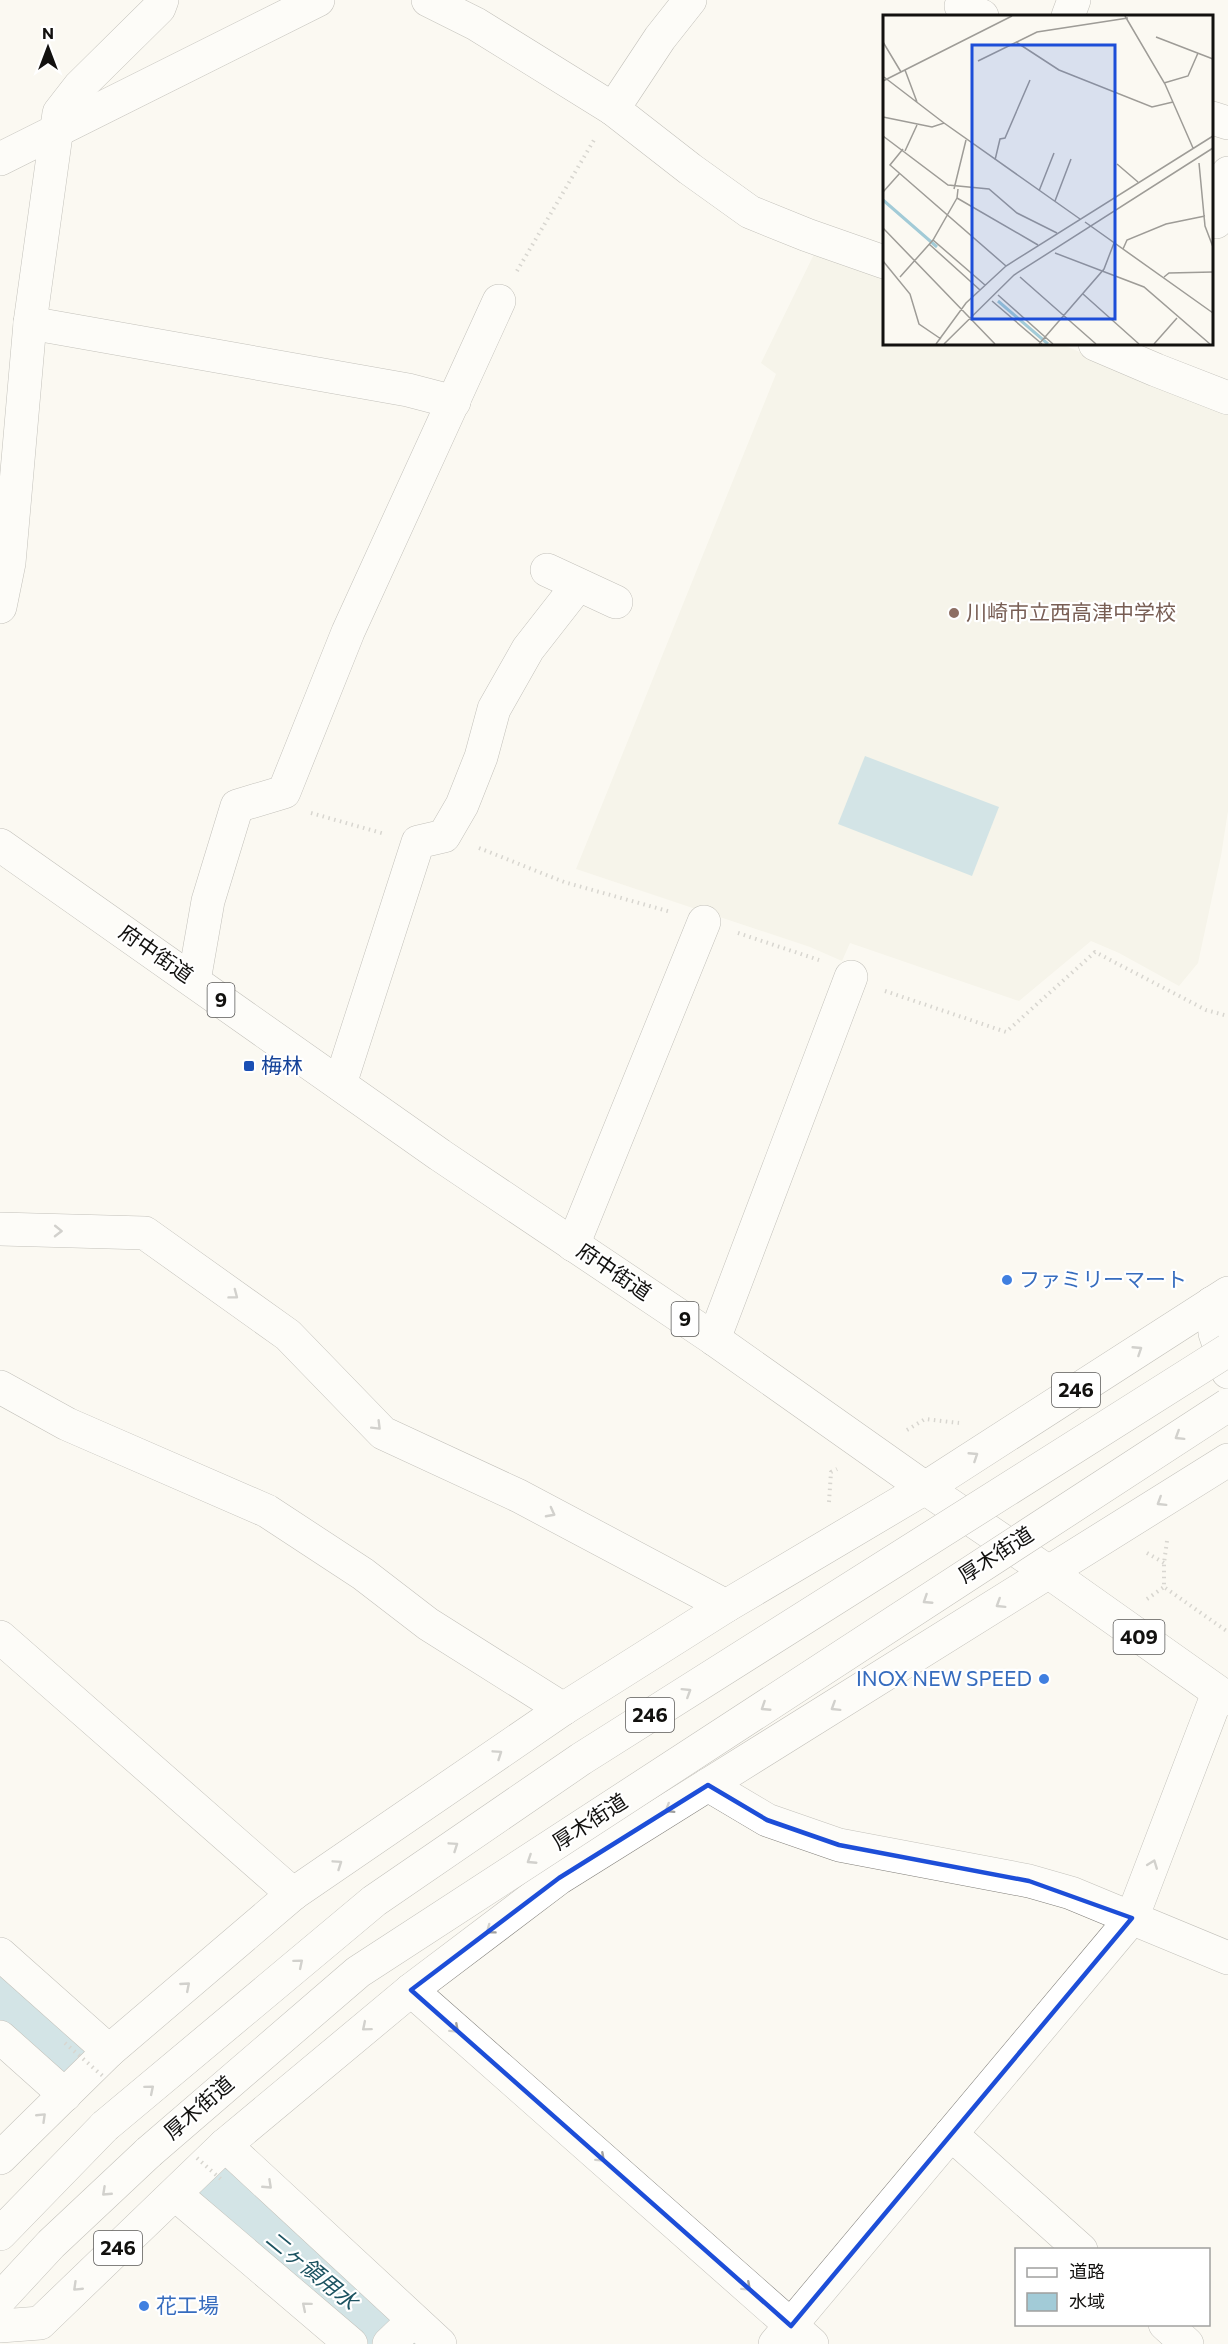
<svg xmlns="http://www.w3.org/2000/svg" width="1228" height="2344" viewBox="0 0 1228 2344" font-family="Commissioner,'Noto Sans JP',sans-serif">
	<rect width="100%" height="100%" fill="#fbf9f2"/>
	<polygon fill="#efeddf" points="816,250 884,274 884,344 1061,344 1228,415 1228,811 1221,856 1198,963 1179,986 1119,953 1091,941 1019,1001 850,943 842,961 810,947 576,869 776,374 761,363"/>
	<polygon fill="#a2cbd7" points="865,756 999,807 972,876 838,824"/>
	<g fill="none" stroke-linecap="round" stroke-linejoin="round">
		<g stroke="#a2cbd7" stroke-width="68">
			<polyline points="0,1997 73,2061"/>
			<polyline points="222,2196 402,2344"/>
		</g>
		<defs>
			<g id="minor">
				<polyline points="428,0 476,24 613,109 690,169 750,212 807,235 884,262"/>
				<polyline points="961,6 982,16"/>
				<polyline points="1068,16 1074,0"/>
				<polyline points="613,109 660,38 690,0"/>
				<polyline points="1212,118 1228,123"/>
				<polyline points="0,159 318,0"/>
				<polyline points="1216,222 1228,173"/>
				<polyline points="30,323 408,390 454,402"/>
				<polyline points="1095,344 1156,370 1228,398"/>
				<polyline points="547,570 616,602"/>
				<polyline points="0,607 9,563 30,323 59,113 80,86 159,8 162,0"/>
				<polyline points="194,981 208,901 237,806 284,792 348,632 499,301"/>
				<polyline points="340,1084 418,842 444,836 462,805 481,757 494,709 528,649 578,585"/>
				<polyline points="0,1229 145,1233 288,1335 383,1433 519,1496 726,1606"/>
				<polyline points="573,1245 704,922"/>
				<polyline points="714,1339 851,977"/>
				<polyline points="0,1387 67,1424 267,1511 363,1574 428,1624 563,1709"/>
				<polyline points="0,1637 293,1894"/>
				<polyline points="708,1785 767,1820 839,1845 1029,1881 1071,1893 1228,1958"/>
				<polyline points="0,1954 109,2051"/>
				<polyline points="411,1990 812,2344"/>
				<polyline points="0,2037 65,2095"/>
				<polyline points="951,2134 1081,2250"/>
				<polyline points="225,2145 440,2344"/>
				<polyline points="175,2194 351,2344"/>
				<polyline points="1165,2324 1187,2344"/>
				<polyline points="389,2344 413,2321"/>
				<polyline points="775,2344 1132,1918 1218,1693"/>
			</g>
			<polyline id="major" points="0,845 440,1155 714,1339 925,1488"/>
			<g id="highway">
				<polyline points="1212,1303 1215,1333 1228,1372"/>
				<polyline points="925,1488 1050,1573 1228,1699"/>
				<polyline points="0,2158 109,2051 293,1894 563,1709 726,1606 925,1488 1228,1293"/>
				<polyline points="0,2234 105,2126"/>
				<polyline points="0,2299 51,2244 149,2152"/>
				<polyline points="0,2326 40,2323 225,2145 411,1990 559,1878 1228,1460"/>
			</g>
		</defs>
		<use href="#minor" stroke="#7f7d78" stroke-width="34"/>
		<use href="#major" stroke="#7f7d78" stroke-width="34"/>
		<use href="#highway" stroke="#7f7d78" stroke-width="34"/>
		<g stroke="#adaba6" stroke-width="4" stroke-dasharray="1.5 4.5" stroke-linecap="butt">
			<polyline points="517,271 594,140"/>
			<polyline points="311,813 385,834"/>
			<polyline points="479,848 564,882 671,912"/>
			<polyline points="738,933 819,960"/>
			<polyline points="885,991 1006,1032 1095,952 1206,1010 1228,1016"/>
			<polyline points="907,1430 925,1419 959,1423"/>
			<polyline points="829,1502 831,1472 837,1469"/>
			<polyline points="1167,1541 1164,1563 1164,1587 1228,1632"/>
			<polyline points="1147,1553 1164,1563"/>
			<polyline points="1147,1599 1164,1587"/>
		</g>
		<use href="#minor" stroke="#fff" stroke-width="33"/>
		<use href="#major" stroke="#fff" stroke-width="33"/>
		<use href="#highway" stroke="#fff" stroke-width="33"/>
		<defs>
			<g id="highway-bridge">
				<polyline points="105,2126 374,1901 581,1759 1228,1350"/>
				<polyline points="149,2152 358,1972 1228,1405"/>
			</g>
		</defs>
		<use href="#highway-bridge" stroke="#7f7d78" stroke-width="34" stroke-linecap="butt"/>
		<g stroke="#adaba6" stroke-width="4" stroke-dasharray="1.5 4.5" stroke-linecap="butt">
			<polyline points="65,2043 105,2078"/>
			<polyline points="197,2158 223,2181"/>
		</g>
		<use href="#highway-bridge" stroke="#fff" stroke-width="33"/>
	</g>
	<defs><path id="oneway-chevron" d="M-2-3.5L2.5 0L-2 3.5" fill="none" stroke-width="1.6" stroke-linecap="round" stroke-linejoin="round" transform="scale(1.5)"/></defs>
	<g stroke="#a0a09f">
		<use href="#oneway-chevron" transform="translate(58 1231) rotate(1)"/>
		<use href="#oneway-chevron" transform="translate(234 1295) rotate(37)"/>
		<use href="#oneway-chevron" transform="translate(1138 1350) rotate(-33)"/>
		<use href="#oneway-chevron" transform="translate(377 1426) rotate(45)"/>
		<use href="#oneway-chevron" transform="translate(1179 1436) rotate(148)"/>
		<use href="#oneway-chevron" transform="translate(974 1456) rotate(-33)"/>
		<use href="#oneway-chevron" transform="translate(1161 1502) rotate(148)"/>
		<use href="#oneway-chevron" transform="translate(551 1513) rotate(28)"/>
		<use href="#oneway-chevron" transform="translate(927 1600) rotate(147)"/>
		<use href="#oneway-chevron" transform="translate(1000 1604) rotate(148)"/>
		<use href="#oneway-chevron" transform="translate(687 1692) rotate(-32)"/>
		<use href="#oneway-chevron" transform="translate(765 1707) rotate(147)"/>
		<use href="#oneway-chevron" transform="translate(835 1707) rotate(148)"/>
		<use href="#oneway-chevron" transform="translate(498 1754) rotate(-34)"/>
		<use href="#oneway-chevron" transform="translate(669 1809) rotate(148)"/>
		<use href="#oneway-chevron" transform="translate(454 1846) rotate(-34)"/>
		<use href="#oneway-chevron" transform="translate(531 1860) rotate(147)"/>
		<use href="#oneway-chevron" transform="translate(338 1864) rotate(-34)"/>
		<use href="#oneway-chevron" transform="translate(1153 1864) rotate(-69)"/>
		<use href="#oneway-chevron" transform="translate(490 1930) rotate(143)"/>
		<use href="#oneway-chevron" transform="translate(299 1963) rotate(-40)"/>
		<use href="#oneway-chevron" transform="translate(186 1986) rotate(-41)"/>
		<use href="#oneway-chevron" transform="translate(366 2027) rotate(140)"/>
		<use href="#oneway-chevron" transform="translate(455 2029) rotate(42)"/>
		<use href="#oneway-chevron" transform="translate(150 2089) rotate(-40)"/>
		<use href="#oneway-chevron" transform="translate(42 2117) rotate(-44)"/>
		<use href="#oneway-chevron" transform="translate(601 2158) rotate(42)"/>
		<use href="#oneway-chevron" transform="translate(268 2185) rotate(43)"/>
		<use href="#oneway-chevron" transform="translate(106 2192) rotate(137)"/>
		<use href="#oneway-chevron" transform="translate(77 2287) rotate(136)"/>
		<use href="#oneway-chevron" transform="translate(747 2287) rotate(42)"/>
		<use href="#oneway-chevron" transform="translate(306 2306) rotate(-140)"/>
	</g>
	<path d="M0 0H1228V2344H0ZM708,1785l59,35 72,25 190,36 103,37 -341,408 -380,-336 148,-112z" fill="#fbf9f2" fill-opacity=".55" fill-rule="evenodd"/>
	<path fill="none" stroke="#1d4ed8" stroke-width="4.5" stroke-linejoin="round" d="M708,1785l59,35 72,25 190,36 103,37 -341,408 -380,-336 148,-112z"/>
	<circle fill="#8d6e63" stroke="#fff" stroke-width="2" cx="954" cy="613" r="6"/>
	<rect fill="#1a4fb4" stroke="#fff" stroke-width="2" x="243" y="1060" width="12" height="12" rx="3"/>
	<g fill="#3f7fe0" stroke="#fff" stroke-width="2">
		<circle cx="1007" cy="1280" r="6"/>
		<circle cx="1044" cy="1679" r="6"/>
		<circle cx="144" cy="2306" r="6"/>
	</g>
	<g text-anchor="middle" stroke-width="4.5" stroke-linejoin="round" paint-order="stroke">
		<g fill="#fff" stroke="#595857" stroke-width="1.5">
			<rect x="207.5" y="983" width="27" height="34" rx="4.5"/>
			<rect x="671.5" y="1302" width="27" height="34" rx="4.5"/>
			<rect x="1052" y="1373" width="48" height="34" rx="4.5"/>
			<rect x="1113.5" y="1620" width="51" height="34" rx="4.5"/>
			<rect x="626" y="1698" width="48" height="34" rx="4.5"/>
			<rect x="94" y="2231" width="48" height="34" rx="4.5"/>
		</g>
		<g font-size="20" font-weight="bold" fill="#12110f">
			<text x="221" y="1007">9</text>
			<text x="685" y="1326">9</text>
			<text x="1076" y="1397">246</text>
			<text x="1139" y="1644">409</text>
			<text x="650" y="1722">246</text>
			<text x="118" y="2255">246</text>
		</g>
		<g font-size="21" fill="#785e54" stroke="#fff" text-anchor="start">
			<text x="966" y="620">川崎市立西高津中学校</text>
		</g>
		<g font-size="21" fill="#12110f" stroke="#fff">
			<text transform="translate(156 954) rotate(35)" y="7">府中街道</text>
			<text transform="translate(614 1272) rotate(34)" y="7">府中街道</text>
			<text transform="translate(996 1555) rotate(-33)" y="7">厚木街道</text>
			<text transform="translate(590 1822) rotate(-33)" y="7">厚木街道</text>
			<text transform="translate(199 2108) rotate(-41)" y="7">厚木街道</text>
		</g>
		<g font-size="21" fill="#164399" stroke="#fff" text-anchor="start">
			<text x="261" y="1073">梅林</text>
		</g>
		<g font-size="21" fill="#366cbe" stroke="#fff" text-anchor="start">
			<text x="1019" y="1287">ファミリーマート</text>
			<text x="1032" y="1686" text-anchor="end">INOX NEW SPEED</text>
			<text x="156" y="2313">花工場</text>
		</g>
		<g font-size="22" font-style="italic" fill="#1c5361" stroke="#fff">
			<text transform="translate(312 2270) rotate(39)" y="8">二ヶ領用水</text>
		</g>
	</g>
	<g transform="translate(883 15)">
		<rect width="330" height="330" fill="#fbf9f2"/>
		<path fill="none" stroke="#a2cbd7" stroke-width="3" d="M0,185l54,47M115,286l50,43"/>
		<path fill="none" stroke="#9e9c97" stroke-width="1.5" d="M242,1l40,68 28,64M273,22l57,22M0,27l18,30M133,27l43,28 93,37 21,-5M95,46l59,-29 91,-14M22,55l12,32M1,62l60,46M0,66l129,-65M281,68l24,-7 10,-23M0,102l49,10 12,-4 136,96M0,121l65,49 41,4 28,24 40,20M20,134l-13,16 116,101M22,136l12,-26M112,145l5,-21 5,-1 25,-58M316,148l6,63 8,21M234,149l21,18M71,174l12,-49M75,174l-1,9 81,47M156,176l15,-38M0,177l17,-19M172,186l16,-42M202,207l128,91M0,213l112,116M50,225l52,45M46,229l51,46M240,234l4,-9 39,-16 39,-8M172,238l89,34 66,57M0,246l27,33 9,30 22,15M17,262l33,-37 24,-42M137,262l76,67M281,262l5,-4 44,-1M200,279l56,50M115,280l55,49M109,286l50,43M53,329l30,-41 40,-37 207,-130M61,329l70,-69 199,-127M156,329l65,-75 10,-26M271,329l23,-26"/>
		<path fill="#1d4ed8" fill-opacity="0.15" stroke="#1d4ed8" stroke-width="3" d="M89,30h143v274h-143z"/>
		<rect width="330" height="330" fill="none" stroke="#12110f" stroke-width="3"/>
	</g>
	<rect x="1015" y="2248" width="195" height="78" fill="#ffffff" stroke="#a0a09f" stroke-width="1.5"/>
	<rect x="1027" y="2268" width="30" height="9" fill="#ffffff" stroke="#a0a09f" stroke-width="1.5"/>
	<text x="1069" y="2278" font-size="18" fill="#12110f">道路</text>
	<rect x="1027" y="2293" width="30" height="18" fill="#a2cbd7" stroke="#a0a09f" stroke-width="1.5"/>
	<text x="1069" y="2308" font-size="18" fill="#12110f">水域</text>
	<g transform="translate(48 48)" stroke="#ffffff" stroke-width="4.5" paint-order="stroke">
	<path d="M0-4.5L10 22L0 15L-10 22Z" fill="#12110f"/>
	<text y="-9" font-size="16" font-weight="bold" text-anchor="middle" fill="#12110f">N</text>
	</g>
</svg>
